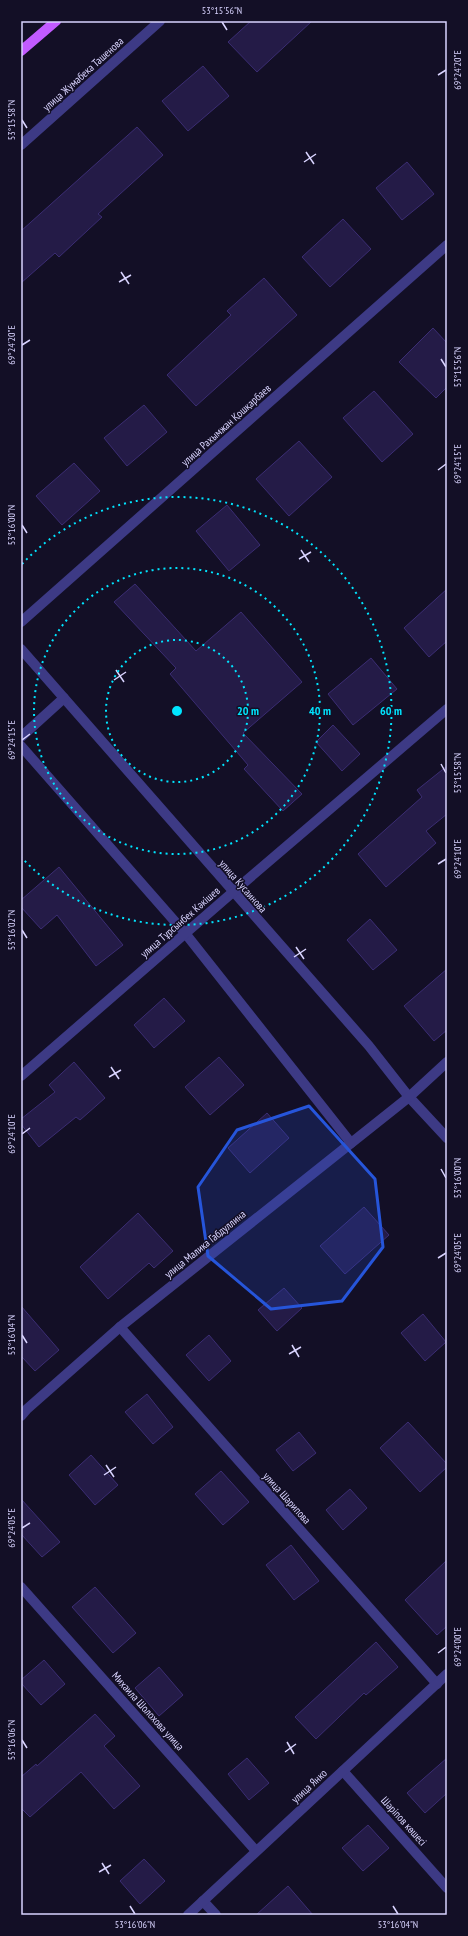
<svg xmlns="http://www.w3.org/2000/svg" width="468" height="1936" viewBox="0 0 468 1936" font-family="'PT Sans Narrow',sans-serif">
	<rect width="100%" height="100%" fill="#130f26"/>
	<g fill="#241b47" stroke="#3b2d73">
		<polygon points="251,21 312,21 257,72 228,42"/>
		<polygon points="203,66 229,96 188,131 162,101"/>
		<polygon points="137,127 163,155 98,214 102,217 59,257 55,253 21,283 21,231"/>
		<polygon points="407,162 434,194 402,220 376,188"/>
		<polygon points="343,219 371,249 330,287 302,257"/>
		<polygon points="264,278 297,315 196,406 167,375 231,315 227,311"/>
		<polygon points="433,328 447,343 447,387 436,398 399,362"/>
		<polygon points="374,391 413,434 382,462 343,418"/>
		<polygon points="144,405 167,432 127,466 104,438"/>
		<polygon points="299,441 332,477 289,516 256,479"/>
		<polygon points="74,463 100,491 62,525 36,496"/>
		<polygon points="227,505 260,545 229,571 196,531"/>
		<polygon points="135,584 196,651 241,612 302,682 243,733 302,794 283,811 244,769 248,765 170,674 176,668 114,602"/>
		<polygon points="447,589 447,641 429,657 404,628"/>
		<polygon points="371,658 397,689 353,725 328,694"/>
		<polygon points="333,725 360,754 342,771 316,742"/>
		<polygon points="447,766 447,814 426,831 436,843 386,887 358,854 422,797 417,790"/>
		<polygon points="59,867 123,945 96,966 57,915 41,929 21,907 21,900"/>
		<polygon points="370,919 397,950 373,970 347,940"/>
		<polygon points="447,969 447,1030 434,1041 404,1006"/>
		<polygon points="164,998 185,1021 154,1048 134,1025"/>
		<polygon points="219,1057 244,1085 210,1115 185,1087"/>
		<polygon points="74,1062 105,1098 80,1120 76,1117 39,1147 21,1124 21,1119 55,1092 49,1085"/>
		<polygon points="267,1113 289,1138 250,1173 228,1148"/>
		<polygon points="364,1207 389,1235 345,1274 320,1246"/>
		<polygon points="138,1213 173,1251 154,1268 149,1263 108,1299 80,1267"/>
		<polygon points="284,1288 302,1308 277,1331 258,1310"/>
		<polygon points="21,1306 59,1350 35,1371 21,1356"/>
		<polygon points="423,1314 446,1342 425,1361 401,1333"/>
		<polygon points="209,1335 231,1361 209,1381 186,1355"/>
		<polygon points="147,1394 173,1427 153,1444 125,1412"/>
		<polygon points="408,1422 447,1464 447,1467 420,1492 380,1448"/>
		<polygon points="299,1432 316,1453 293,1471 276,1450"/>
		<polygon points="91,1455 118,1485 95,1505 69,1475"/>
		<polygon points="221,1471 249,1502 223,1525 195,1494"/>
		<polygon points="350,1489 367,1508 343,1530 326,1510"/>
		<polygon points="21,1499 60,1542 42,1557 21,1534"/>
		<polygon points="291,1545 319,1581 294,1600 266,1565"/>
		<polygon points="447,1560 447,1626 437,1635 405,1600"/>
		<polygon points="95,1587 136,1633 113,1653 72,1607"/>
		<polygon points="376,1642 398,1667 366,1695 364,1693 316,1739 295,1717"/>
		<polygon points="44,1660 65,1684 41,1705 21,1683 21,1680"/>
		<polygon points="159,1667 183,1695 159,1716 135,1688"/>
		<polygon points="95,1714 115,1736 104,1746 140,1786 114,1809 81,1772 30,1817 21,1808 21,1777 36,1764 37,1766"/>
		<polygon points="247,1758 269,1783 249,1800 228,1774"/>
		<polygon points="447,1758 447,1793 425,1813 407,1793"/>
		<polygon points="368,1825 389,1848 363,1871 342,1848"/>
		<polygon points="144,1859 165,1881 140,1904 120,1881"/>
		<polygon points="288,1886 313,1915 256,1915"/>
	</g>
	<g fill="none" stroke-linecap="round" stroke-linejoin="round">
		<g stroke="#3d3a85" stroke-width="10">
			<polyline points="21,145 160,21"/>
			<polyline points="21,622 447,245"/>
			<polyline points="21,649 369,1046 409,1097 447,1138"/>
			<polyline points="21,737 64,698"/>
			<polyline points="21,746 185,933 351,1143"/>
			<polyline points="21,1076 233,892 447,709"/>
			<polyline points="120,1327 437,1684"/>
			<polyline points="21,1416 27,1409 120,1327 409,1097 447,1062"/>
			<polyline points="21,1587 256,1851"/>
			<polyline points="343,1771 447,1888"/>
			<polyline points="203,1901 216,1915"/>
			<polyline points="188,1915 447,1674"/>
		</g>
		<polyline stroke="#c25bff" stroke-width="10" points="21,51 56,21"/>
	</g>
	<path fill="#2655da" fill-opacity="0.2" stroke="#2655da" stroke-width="3" stroke-linejoin="round" d="M309,1106l66,73 8,68 -41,54 -71,8 -63,-53 -10,-69 39,-57z"/>
	<path fill="none" stroke="#d9d4ff" stroke-width="1.5" d="M222,22l5,8M438,75l8,-5M22,120l5,8M306,152l8,12M304,162l12,-8M121,272l8,12M119,282l12,-7M22,345l8,-5M441,359l5,8M438,470l8,-6M22,525l5,8M301,550l8,12M299,559l12,-7M116,670l8,12M114,680l12,-8M22,740l8,-6M441,764l5,9M438,864l8,-5M22,930l5,8M296,947l8,12M294,957l12,-8M111,1067l8,12M109,1077l12,-7M22,1134l8,-6M441,1169l5,9M438,1258l8,-5M22,1335l5,8M292,1345l7,12M289,1354l12,-7M106,1465l8,12M104,1475l12,-8M22,1528l8,-5M438,1653l8,-6M22,1740l5,8M287,1742l7,12M285,1752l11,-8M102,1863l7,11M99,1872l12,-7M130,1906l5,8M393,1906l5,8"/>
	<g fill="none" stroke="#00e5ff" stroke-width="2" stroke-dasharray="2 4">
		<circle cx="177" cy="711" r="71"/>
		<circle cx="177" cy="711" r="143"/>
		<path d="M22 564A214 214 0 1 1 22 858"/>
	</g>
	<g text-anchor="middle" stroke-width="3" stroke-linejoin="round" paint-order="stroke">
		<g font-size="11" fill="#d9d4ff" stroke="#130f26">
			<text transform="translate(83 74) rotate(-42)" y="4">улица Жумабека Ташенова</text>
			<text transform="translate(226 425) rotate(-42)" y="4">улица Рахымжан Қошқарбаев</text>
			<text transform="translate(243 886) rotate(49)" y="4">улица Кусаинова</text>
			<text transform="translate(180 922) rotate(-41)" y="4">улица Тұрсынбек Кәкішев</text>
			<text transform="translate(205 1244) rotate(-39)" y="4">улица Малика Габдуллина</text>
			<text transform="translate(287 1498) rotate(48)" y="4">улица Шарипова</text>
			<text transform="translate(148 1711) rotate(48)" y="4">Михаила Шолохова улица</text>
			<text transform="translate(309 1786) rotate(-43)" y="4">улица Янко</text>
			<text transform="translate(404 1821) rotate(48)" y="4">Шәріпов көшесі</text>
		</g>
	</g>
	<circle cx="177" cy="711" r="6" fill="#00e5ff" stroke="#130f26" stroke-width="2"/>
	<g font-size="12" text-anchor="middle" font-weight="bold" fill="#00e5ff" stroke="#130f26" stroke-width="3" stroke-linejoin="round" paint-order="stroke">
		<text x="248" y="715">20 m</text>
		<text x="320" y="715">40 m</text>
		<text x="391" y="715">60 m</text>
	</g>
	<rect width="468" height="1936" fill="none" stroke="#130f26" stroke-width="44"/>
	<rect x="22" y="22" width="424" height="1892" fill="none" stroke="#d9d4ff" stroke-width="1.5"/>
	<g font-size="10" text-anchor="middle" fill="#d9d4ff">
		<text x="222" y="14">53°15'56"N</text>
		<text transform="translate(457 70) rotate(-90)" y="4">69°24'20"E</text>
		<text transform="translate(11 120) rotate(-90)" y="4">53°15'58"N</text>
		<text transform="translate(11 345) rotate(-90)" y="4">69°24'20"E</text>
		<text transform="translate(457 367) rotate(-90)" y="4">53°15'56"N</text>
		<text transform="translate(457 464) rotate(-90)" y="4">69°24'15"E</text>
		<text transform="translate(11 525) rotate(-90)" y="4">53°16'00"N</text>
		<text transform="translate(11 740) rotate(-90)" y="4">69°24'15"E</text>
		<text transform="translate(457 773) rotate(-90)" y="4">53°15'58"N</text>
		<text transform="translate(457 859) rotate(-90)" y="4">69°24'10"E</text>
		<text transform="translate(11 930) rotate(-90)" y="4">53°16'02"N</text>
		<text transform="translate(11 1134) rotate(-90)" y="4">69°24'10"E</text>
		<text transform="translate(457 1178) rotate(-90)" y="4">53°16'00"N</text>
		<text transform="translate(457 1253) rotate(-90)" y="4">69°24'05"E</text>
		<text transform="translate(11 1335) rotate(-90)" y="4">53°16'04"N</text>
		<text transform="translate(11 1528) rotate(-90)" y="4">69°24'05"E</text>
		<text transform="translate(457 1647) rotate(-90)" y="4">69°24'00"E</text>
		<text transform="translate(11 1740) rotate(-90)" y="4">53°16'06"N</text>
		<text x="135" y="1928">53°16'06"N</text>
		<text x="398" y="1928">53°16'04"N</text>
	</g>
</svg>
